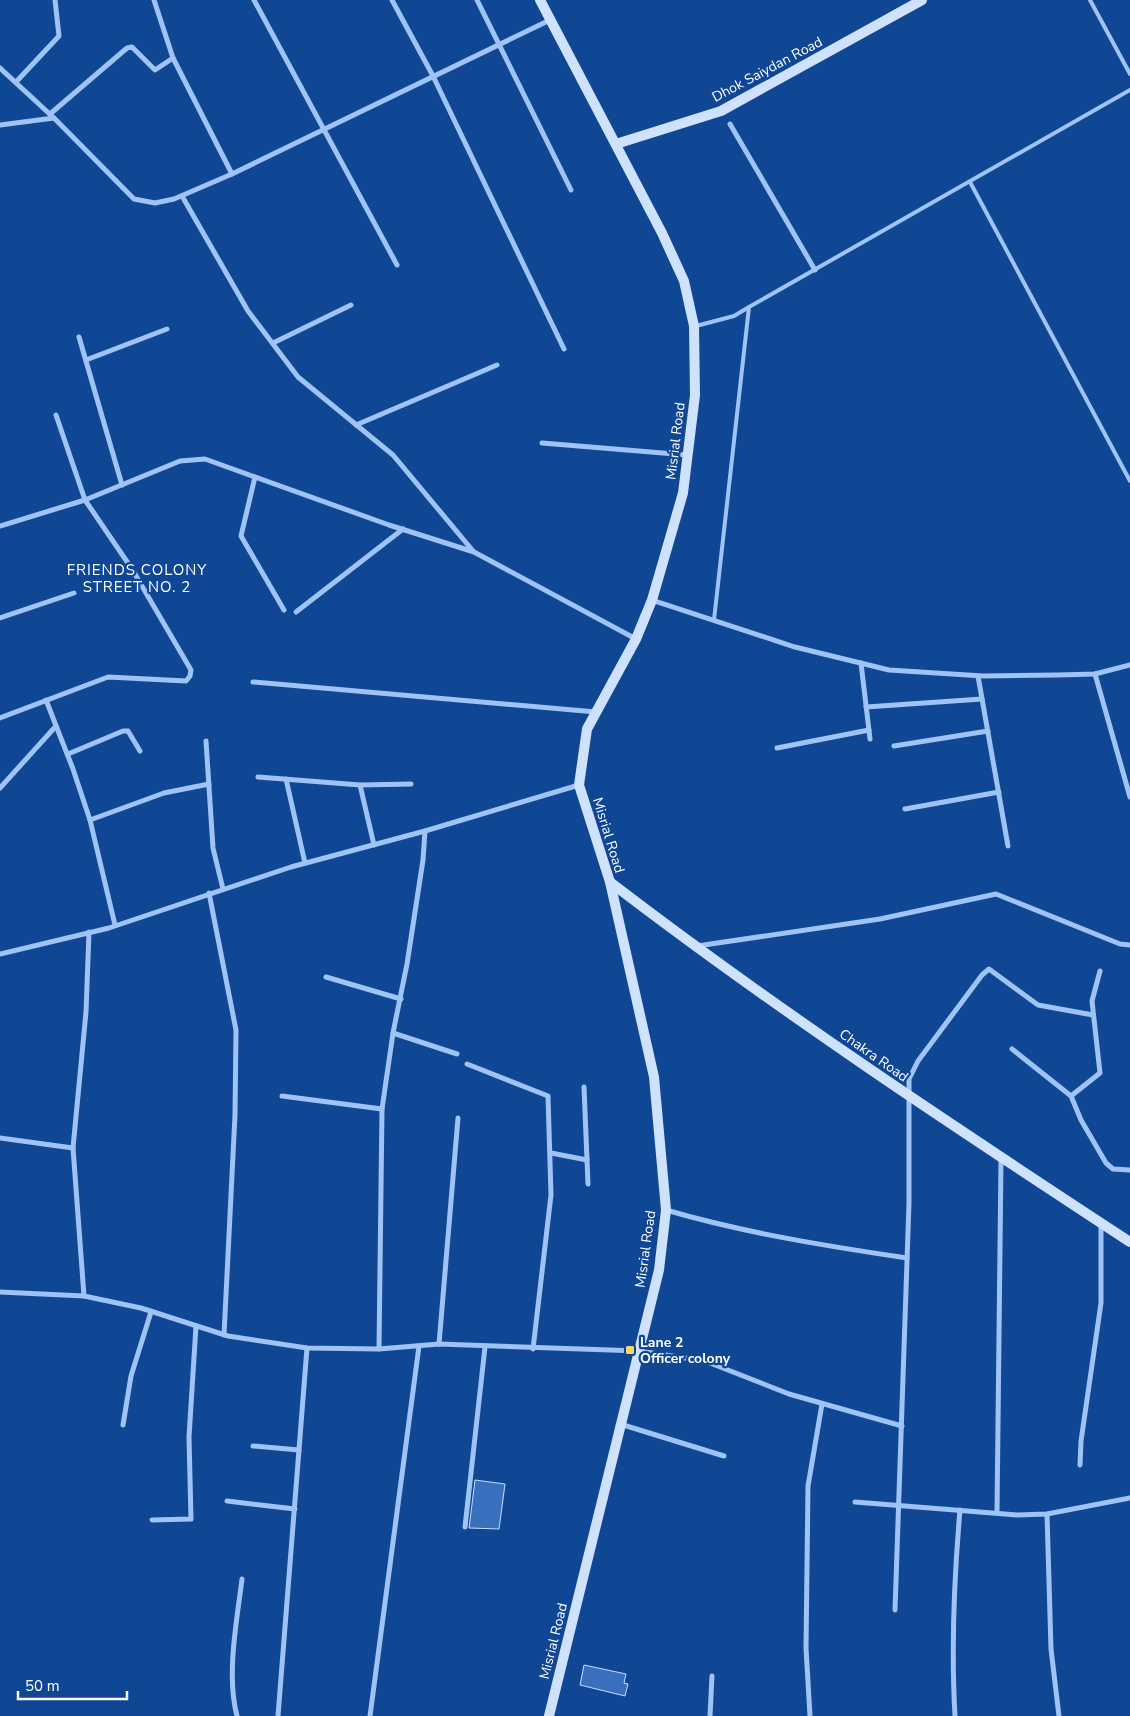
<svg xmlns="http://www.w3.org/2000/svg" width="1130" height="1716" viewBox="0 0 1130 1716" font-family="'Nunito Sans',sans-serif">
	<rect width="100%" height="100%" fill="#104795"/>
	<g fill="#3970be" stroke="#c7defe">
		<polygon points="475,1480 505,1484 499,1529 469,1528"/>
		<polygon points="584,1665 626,1674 624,1683 628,1684 625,1696 580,1685"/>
	</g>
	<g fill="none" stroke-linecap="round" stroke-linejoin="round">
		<g stroke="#9fc3f4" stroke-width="4">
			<polyline points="1090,0 1130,74"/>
			<polyline points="970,182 1130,481"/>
			<polyline points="696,326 734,316 749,307 1130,90"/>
			<polyline points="714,620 749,307"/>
		</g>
		<g stroke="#9fc3f4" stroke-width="5">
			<polyline points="154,0 173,58 232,174"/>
			<polyline points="254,0 397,265"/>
			<polyline points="392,0 433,76 564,349"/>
			<polyline points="477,0 571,190"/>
			<polyline points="0,68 54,118 134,199 155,203 174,199 232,174 550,20"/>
			<polyline points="16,82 59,36 55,0"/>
			<polyline points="50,114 127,48 132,47 155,70 173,58"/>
			<polyline points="730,124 815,270"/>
			<polyline points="0,125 54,118"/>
			<polyline points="182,196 248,311 298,377 393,455 473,551"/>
			<polyline points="79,337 122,485"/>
			<polyline points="273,343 351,305"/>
			<polyline points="86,360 167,329"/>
			<polyline points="356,425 497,365"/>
			<polyline points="542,443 687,455"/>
			<polyline points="255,477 241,536 284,610"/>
			<polyline points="0,526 85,500 180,461 205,459 389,525 474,552 636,639"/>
			<polyline points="652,600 795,647 889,670 983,676 1058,675 1095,674 1130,665"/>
			<polyline points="296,612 403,529"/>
			<polyline points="0,618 74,593"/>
			<polyline points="861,663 870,739"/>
			<polyline points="1095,674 1130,797"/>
			<polyline points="978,676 1008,846"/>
			<polyline points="253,682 596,712"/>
			<polyline points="46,700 73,769 90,820 115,925"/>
			<polyline points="866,707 982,699"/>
			<polyline points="0,718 108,677 186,681 190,676 191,670 132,569 85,500 56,415"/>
			<polyline points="206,741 213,848 223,889"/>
			<polyline points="894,746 988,731"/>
			<polyline points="777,748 869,730"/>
			<polyline points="68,754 123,731 128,731 140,751"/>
			<polyline points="258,777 360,785 411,784"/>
			<polyline points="286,779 305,863"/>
			<polyline points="360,785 374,845"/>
			<polyline points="0,788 56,726"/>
			<polyline points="905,809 999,792"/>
			<polyline points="90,820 164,793 209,784"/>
			<polyline points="209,893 236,1030 235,1115 224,1335"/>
			<polyline points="697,946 880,919 996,894 1120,944 1130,945"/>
			<polyline points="0,954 109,928 291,867 425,831 579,785"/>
			<polyline points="326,977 401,999"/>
			<polyline points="393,1033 457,1054"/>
			<polyline points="1012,1049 1071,1096 1081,1120 1106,1163 1113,1169 1130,1170"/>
			<polyline points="467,1064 548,1096 551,1195 533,1349"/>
			<polyline points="584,1087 588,1184"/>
			<polyline points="282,1096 382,1109"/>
			<polyline points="1071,1096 1100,1073 1092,1001 1100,971"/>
			<polyline points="0,1138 73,1148"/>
			<polyline points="551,1153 587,1160"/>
			<path d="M666,1210c79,23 160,36 241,48"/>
			<polyline points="0,1292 84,1296 141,1308 228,1336 307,1348 379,1349 439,1344 639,1351 705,1361 789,1394 902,1426"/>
			<polyline points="84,1296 73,1148 86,1012 89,932"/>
			<polyline points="439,1344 458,1118"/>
			<polyline points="379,1349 382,1109 393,1033 407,964 423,860 425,831"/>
			<polyline points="620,1424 724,1456"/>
			<polyline points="123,1425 131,1376 151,1312"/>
			<polyline points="253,1446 299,1450"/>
			<polyline points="1080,1465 1081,1441 1101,1303 1101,1223"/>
			<polyline points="227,1501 295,1509"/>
			<polyline points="855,1502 1017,1515 1047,1514 1130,1498"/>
			<polyline points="997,1513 1001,1159"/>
			<polyline points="1047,1514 1051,1649 1059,1716"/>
			<polyline points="152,1520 191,1519 189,1437 196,1326"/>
			<polyline points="465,1527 485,1347"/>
			<polyline points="895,1610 909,1203 909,1079 918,1061 982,975 989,969 1038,1005 1093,1015"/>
			<path d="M237,1716c-11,-41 0,-96 5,-137"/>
			<polyline points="278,1716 307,1348"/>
			<polyline points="370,1716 419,1346"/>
			<polyline points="710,1716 712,1676"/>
			<polyline points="810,1716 806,1648 808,1486 822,1404"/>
			<path d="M955,1716c-4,-69 -1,-137 5,-206"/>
		</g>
		<g stroke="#cee1fd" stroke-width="10">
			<polyline points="540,0 662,233 684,281 694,326 695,395 683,493 652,600 636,639 587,729 579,785 610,882 654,1077 666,1210 659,1270 549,1716"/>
			<polyline points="616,144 721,111 922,0"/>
			<path d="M610,882c167,128 343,244 520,360"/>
		</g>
	</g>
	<rect fill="#ffd661" stroke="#104795" stroke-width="2" x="625" y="1345" width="10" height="10" rx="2.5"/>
	<g text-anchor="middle" stroke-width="4.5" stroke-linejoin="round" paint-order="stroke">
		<g font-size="14" fill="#fff" stroke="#104795">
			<text transform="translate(767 69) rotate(-28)" y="5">Dhok Saiydan Road</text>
			<text transform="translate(675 441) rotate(-83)" y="5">Misrial Road</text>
			<text transform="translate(609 835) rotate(73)" y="5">Misrial Road</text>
			<text transform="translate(874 1055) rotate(35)" y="5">Chakra Road</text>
			<text transform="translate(645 1249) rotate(-82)" y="5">Misrial Road</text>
			<text transform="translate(553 1641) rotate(-76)" y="5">Misrial Road</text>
		</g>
		<g font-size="14" font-weight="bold" fill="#fff" stroke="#104795" text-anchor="start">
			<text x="640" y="1347">Lane 2<tspan x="640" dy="16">Officer colony</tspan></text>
		</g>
		<g font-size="15" letter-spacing="1" fill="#fff" stroke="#104795">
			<text x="137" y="575">FRIENDS COLONY<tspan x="137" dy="17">STREET NO. 2</tspan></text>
		</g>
	</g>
	<path d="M18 1691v8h109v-8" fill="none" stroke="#ffffff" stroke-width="2.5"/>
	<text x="25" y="1691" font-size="15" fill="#ffffff" stroke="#104795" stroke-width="4" paint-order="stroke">50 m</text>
</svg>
